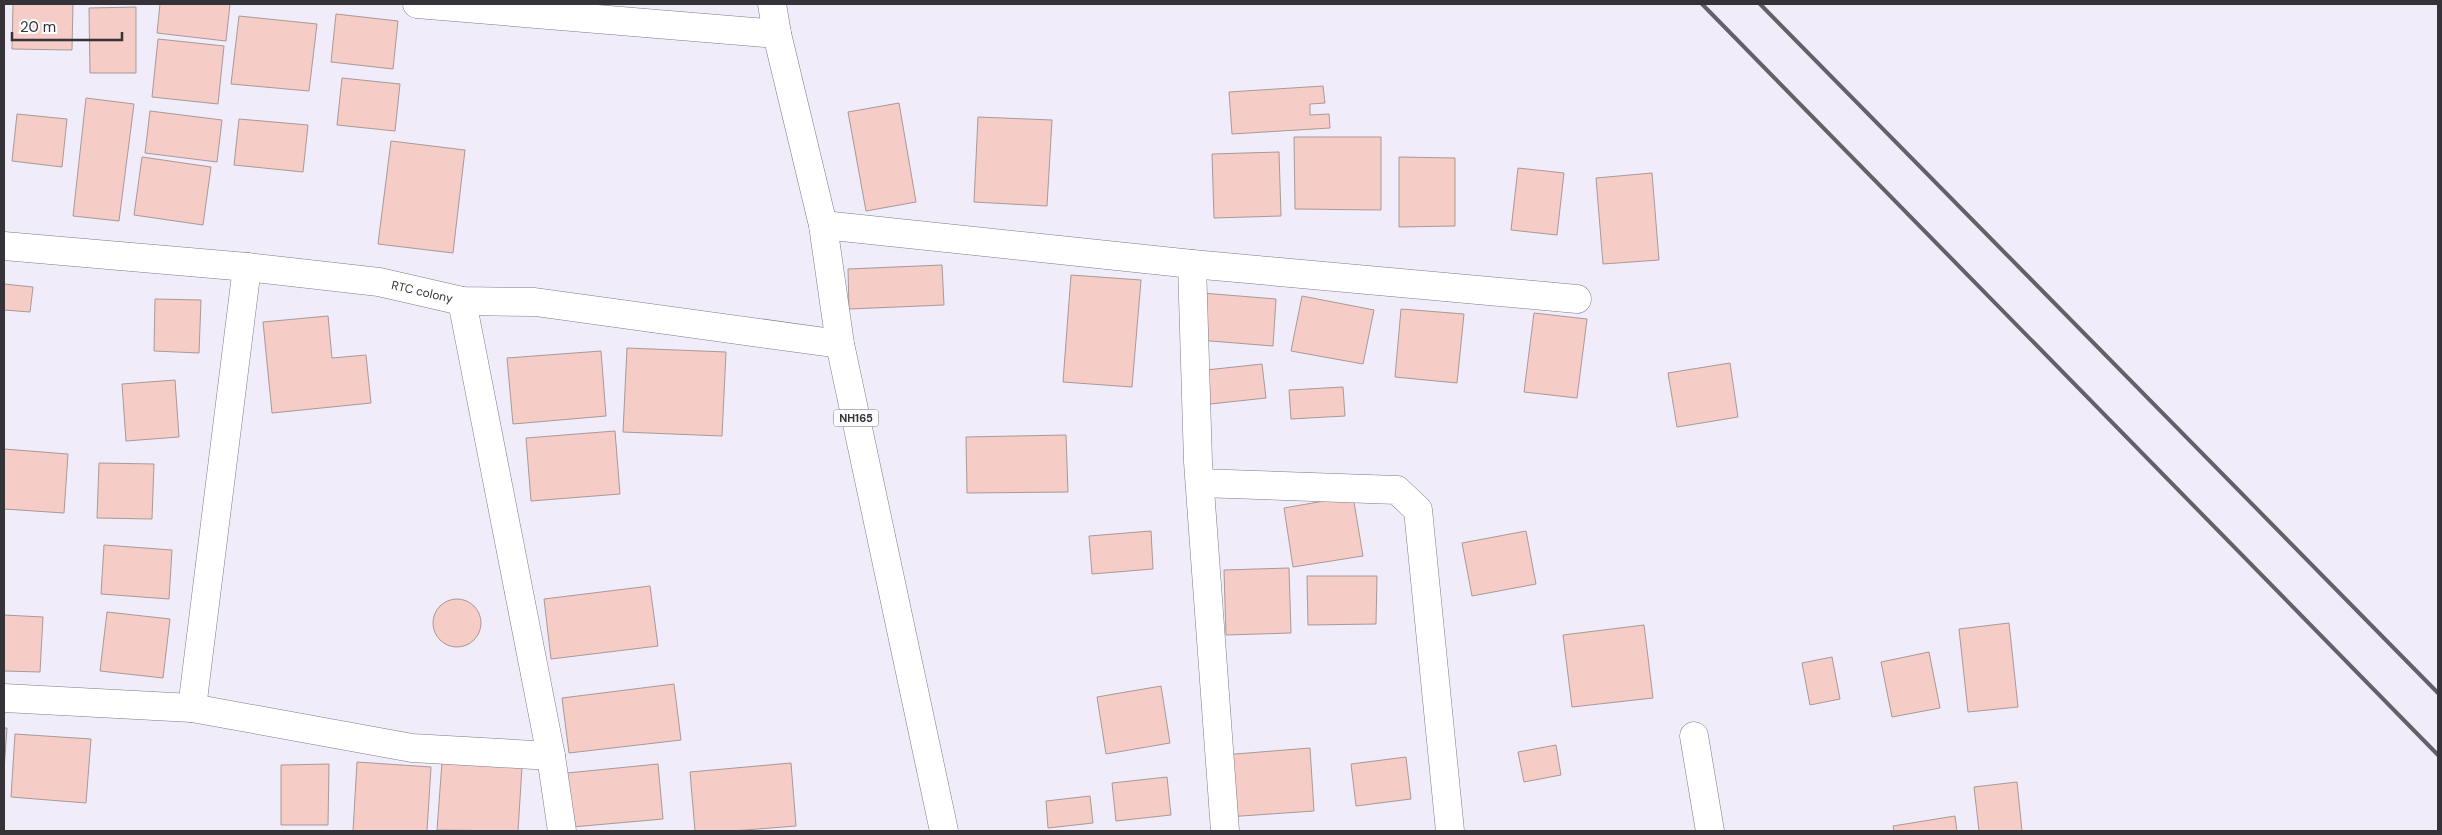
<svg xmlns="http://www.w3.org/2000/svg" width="2442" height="835" viewBox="0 0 2442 835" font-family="'DM Sans',sans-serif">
	<rect width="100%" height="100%" fill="#f1ecf9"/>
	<g fill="#f5ccc6" stroke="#a99997">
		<polygon points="13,4 73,4 72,50 12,49"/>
		<polygon points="160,4 230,4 226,41 157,33"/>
		<polygon points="136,7 136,73 90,73 89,8"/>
		<polygon points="336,14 398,21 393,69 331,62"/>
		<polygon points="239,16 317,24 309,91 231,84"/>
		<polygon points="158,39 224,46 218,104 152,97"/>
		<polygon points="342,78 400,84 395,131 337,125"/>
		<polygon points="1323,86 1325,103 1310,104 1310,115 1329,114 1330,128 1232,134 1229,92"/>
		<polygon points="86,98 134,104 119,221 73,216"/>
		<polygon points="899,103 916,202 866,211 848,112"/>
		<polygon points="150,111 222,120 217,162 145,153"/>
		<polygon points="17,114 67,119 62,167 12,161"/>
		<polygon points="978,117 1052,120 1047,206 974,202"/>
		<polygon points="239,119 308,125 303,172 234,165"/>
		<polygon points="1294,137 1381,137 1381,210 1295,209"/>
		<polygon points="391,141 465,150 453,253 378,244"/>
		<polygon points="1279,152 1281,216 1214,218 1212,154"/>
		<polygon points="142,157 211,167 203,225 134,215"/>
		<polygon points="1399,157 1455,158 1455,226 1399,227"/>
		<polygon points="1518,168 1564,173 1557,235 1511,230"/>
		<polygon points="1652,173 1659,260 1603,264 1596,178"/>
		<polygon points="942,265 944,305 849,309 848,269"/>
		<polygon points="1071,275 1141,280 1132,387 1063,382"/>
		<polygon points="4,284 33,287 30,312 4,310"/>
		<polygon points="1202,293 1276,299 1273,346 1198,340"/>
		<polygon points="1302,296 1374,310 1363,364 1291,351"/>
		<polygon points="155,299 201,300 199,353 154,351"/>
		<polygon points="1401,309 1464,314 1457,383 1395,377"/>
		<polygon points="1534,313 1587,319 1577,398 1524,392"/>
		<polygon points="328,316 332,358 366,355 371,403 272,413 263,322"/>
		<polygon points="627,348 726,352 722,436 623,432"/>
		<polygon points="601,351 606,416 513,424 507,358"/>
		<polygon points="1730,363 1738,417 1677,427 1668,373"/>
		<polygon points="1262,364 1266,398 1201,405 1197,371"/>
		<polygon points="175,380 179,437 126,441 122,384"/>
		<polygon points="1343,387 1345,416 1291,419 1289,390"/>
		<polygon points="615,431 620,494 531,501 526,438"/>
		<polygon points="1066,435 1068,492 967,493 966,437"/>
		<polygon points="4,449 68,454 64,513 4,509"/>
		<polygon points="99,463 154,464 152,519 97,518"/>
		<polygon points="1353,496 1363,556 1293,567 1284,508"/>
		<polygon points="1151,531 1153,569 1092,574 1089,536"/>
		<polygon points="1526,531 1536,584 1472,596 1462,543"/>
		<polygon points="104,545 172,550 169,599 101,594"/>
		<polygon points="1289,568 1291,633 1226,635 1224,570"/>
		<polygon points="1307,576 1377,576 1376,624 1308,625"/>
		<polygon points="650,586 658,646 551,659 544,599"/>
		<circle cx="457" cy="623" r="24"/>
		<polygon points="107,612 170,619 163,678 100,671"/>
		<polygon points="4,615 43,617 40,672 4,671"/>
		<polygon points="2009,623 2018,707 1968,712 1959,629"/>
		<polygon points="1644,625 1653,698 1572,707 1563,635"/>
		<polygon points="1929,652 1940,708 1892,717 1881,662"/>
		<polygon points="1832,657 1840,699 1810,705 1802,663"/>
		<polygon points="674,684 681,740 569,753 562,698"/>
		<polygon points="1161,686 1170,743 1106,754 1097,697"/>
		<polygon points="4,728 7,728 4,770"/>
		<polygon points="15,734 91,739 86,803 11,797"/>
		<polygon points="1556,745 1561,775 1524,782 1518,752"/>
		<polygon points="1310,748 1314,811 1227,817 1223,755"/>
		<polygon points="1406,757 1411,799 1356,806 1351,764"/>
		<polygon points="357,762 431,767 427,831 353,831"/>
		<polygon points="442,762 522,767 518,831 437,830"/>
		<polygon points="791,763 796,826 733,831 695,831 690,772"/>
		<polygon points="329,764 328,825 281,825 281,765"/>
		<polygon points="658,764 663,819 572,827 567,773"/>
		<polygon points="1167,777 1171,815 1116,821 1112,783"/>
		<polygon points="2017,782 2022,831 1979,831 1974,787"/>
		<polygon points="1090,796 1093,823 1048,828 1046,801"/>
		<polygon points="1955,816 1957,831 1894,831 1893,826"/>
	</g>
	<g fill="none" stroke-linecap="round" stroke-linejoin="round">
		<defs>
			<g id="street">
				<polyline points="417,4 777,34"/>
				<polyline points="823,225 1192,264 1577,299"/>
				<path id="s1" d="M4,246l243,21 132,15 83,19 73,1 305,42"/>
				<polyline points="1192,264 1198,462 1225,831"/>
				<polyline points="462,301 551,756 562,831"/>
				<polyline points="1200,483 1397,490 1418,510 1450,831"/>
				<polyline points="4,698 192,708 412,748 551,756"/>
				<polyline points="192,708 247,267"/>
				<polyline points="1694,736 1710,831"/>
			</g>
			<polyline id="highway" points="772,4 777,34 823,225 840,344 944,831"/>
		</defs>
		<use href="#street" stroke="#7e7a86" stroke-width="29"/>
		<use href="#highway" stroke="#7e7a86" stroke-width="29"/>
		<use href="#street" stroke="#fff" stroke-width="28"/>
		<use href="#highway" stroke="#fff" stroke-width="28"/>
		<g stroke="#636067" stroke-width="4">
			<polyline points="1702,4 2438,755"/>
			<polyline points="1760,4 2438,693"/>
		</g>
	</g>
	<g text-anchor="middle" stroke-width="4" stroke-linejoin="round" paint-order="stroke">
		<rect fill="#fcfbfe" stroke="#716f73" stroke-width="1" x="833.5" y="409.5" width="45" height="17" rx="4"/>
		<g font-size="11" font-weight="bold" fill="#353338">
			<text x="856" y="422">NH165</text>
		</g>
		<g font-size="12" fill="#353338" stroke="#fcfbfe">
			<text dy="4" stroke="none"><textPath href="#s1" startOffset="421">RTC colony</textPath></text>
		</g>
	</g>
	<rect width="2442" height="835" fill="none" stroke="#353338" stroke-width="10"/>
	<path d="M12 32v8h110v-8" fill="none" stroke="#353338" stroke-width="2.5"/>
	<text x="20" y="32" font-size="15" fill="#353338" stroke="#fcfbfe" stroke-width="4" paint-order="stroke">20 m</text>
</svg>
